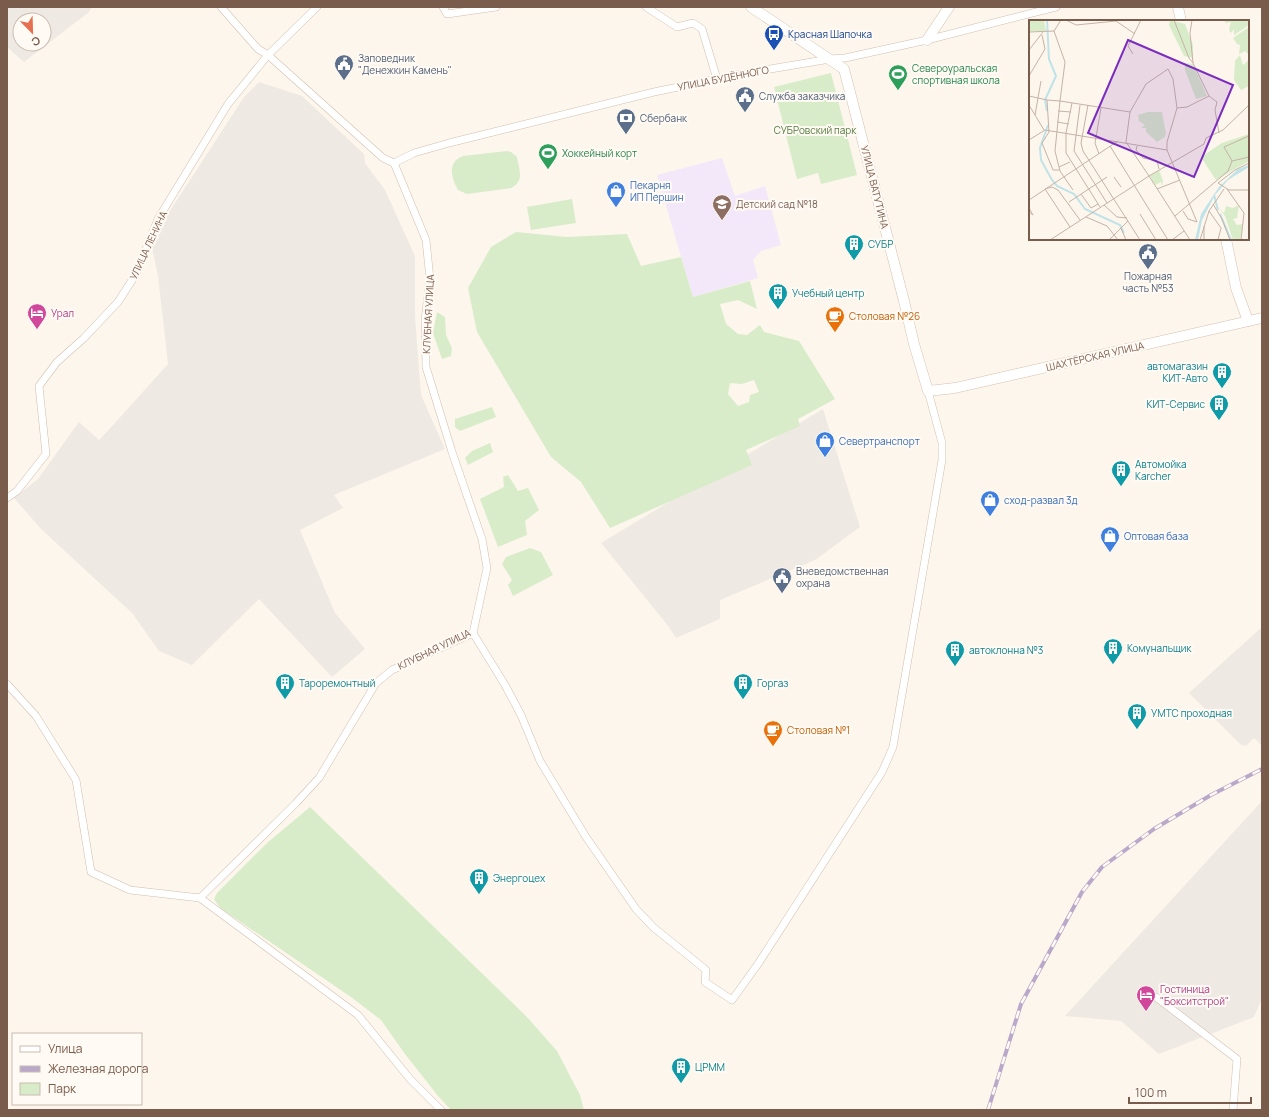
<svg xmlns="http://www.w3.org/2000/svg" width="1269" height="1117" viewBox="0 0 1269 1117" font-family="Manrope,sans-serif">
	<rect width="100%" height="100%" fill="#fdf6ec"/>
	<g fill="#efe9e4" fill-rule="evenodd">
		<path d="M7,7h85l-3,5 -65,50 -17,-15zM20,20h24v24h-24z"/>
		<polygon points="259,82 302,96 364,154 365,163 385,190 415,256 415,317 421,395 445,449 334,495 343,508 300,530 335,613 365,649 332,677 259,599 192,665 159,651 132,613 41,529 14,498 38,479 79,422 99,440 114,424 168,364 158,276 152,248 166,217 244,97"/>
		<polygon points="823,409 860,527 815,560 720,600 720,619 676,638 669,627 601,543"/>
		<polygon points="1262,627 1262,746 1254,738 1246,746 1241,745 1189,693"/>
		<polygon points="1262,801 1262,998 1254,1017 1159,1054 1121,1021 1065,1016"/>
	</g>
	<polygon fill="#f3e8fa" points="722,158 735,196 765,186 781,245 761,251 753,260 758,278 693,297 657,175"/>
	<g fill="#d8ecc9" fill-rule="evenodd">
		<polygon points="831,73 857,175 821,184 818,173 797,179 774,87"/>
		<path d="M507,151l4,1 6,5c2,13 8,24 -6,31l-44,6 -9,-4c-7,-13 -11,-28 5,-34z"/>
		<polygon points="572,199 576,223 531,230 527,207"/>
		<path d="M516,232l51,5 60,-3 14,32 40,-9 12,40 57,-16 7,28 -19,-9 -18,4 6,20 12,10 9,1 13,-10 4,7 35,9 36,58 -37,20 2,7 -54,24 6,15 -142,63 -29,-46 -30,-25 -74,-125 -9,-44 23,-41zM754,380l5,12 -9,3 -1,7 -11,4 -10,-12 2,-11 12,1z"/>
		<polygon points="437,312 445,317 446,335 452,348 451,356 442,359 433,333"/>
		<polygon points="492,407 496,417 460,431 455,427 455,419"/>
		<polygon points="490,443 493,452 468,465 465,458 472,451"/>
		<polygon points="508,475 518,491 528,488 539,510 525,521 527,535 498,547 480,499 504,487 503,477"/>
		<polygon points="530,548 541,552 553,575 513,596 508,585 512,580 502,564 506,557"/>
		<polygon points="310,807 527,1017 557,1051 580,1095 584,1110 451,1110 438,1096 405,1054 381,1020 351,997 220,908 214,899 217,893 267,843"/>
	</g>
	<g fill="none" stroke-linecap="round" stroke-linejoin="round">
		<defs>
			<g id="street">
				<polyline points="443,7 447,14 496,7"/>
				<polyline points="646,7 677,27 693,23 702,29 717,79"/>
				<polyline points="394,163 414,153 449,143 654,92 746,73 830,59 845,58 927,40 1056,7"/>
				<polyline points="7,498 17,491 46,454 39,386 57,362 84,338 118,302 136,274 158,219 228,104 268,55 317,7"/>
				<polyline points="473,633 505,685 521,715 540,761 586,837 636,909 653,927 706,970 705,982 732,1000 758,964 882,772 893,747 942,460 942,443 928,391"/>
				<polyline points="7,684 36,716 76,780 91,872 130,890 200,898 358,1015 410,1079 441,1110"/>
				<polyline points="200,898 296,803 319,778 376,683 392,670 473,633 487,568 482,539 452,452 426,367 425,320 430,279 426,240 394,163 383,158 268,55 258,49 221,7"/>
				<polyline points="1156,997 1237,1059 1233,1110"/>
			</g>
			<g id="secondary">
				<polyline points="751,7 844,69 904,301 914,344 928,391 955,388 1262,318"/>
				<polyline points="1178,7 1181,21"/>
				<polyline points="927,40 949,7"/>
				<polyline points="1226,239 1236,288 1248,321"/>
			</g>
		</defs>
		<use href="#street" stroke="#d1beb0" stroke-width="8"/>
		<use href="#secondary" stroke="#d6c0b0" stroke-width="11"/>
		<use href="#street" stroke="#fff" stroke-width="7"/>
		<use href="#secondary" stroke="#fff" stroke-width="10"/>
		<defs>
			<polyline id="rail" points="988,1110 1021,1004 1082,892 1102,867 1154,829 1211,795 1262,769"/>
		</defs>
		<use href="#rail" stroke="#b9a8c9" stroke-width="4"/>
		<use href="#rail" stroke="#fffaf3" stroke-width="2.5" stroke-dasharray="8" stroke-linecap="butt"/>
	</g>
	<defs>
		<symbol id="bus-pin" viewBox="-11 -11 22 30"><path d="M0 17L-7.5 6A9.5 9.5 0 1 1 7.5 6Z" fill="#1a4fb4" stroke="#fffaf3"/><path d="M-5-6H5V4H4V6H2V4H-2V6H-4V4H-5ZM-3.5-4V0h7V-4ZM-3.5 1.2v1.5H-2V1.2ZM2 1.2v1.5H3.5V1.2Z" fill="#fff"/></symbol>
		<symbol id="civic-pin" viewBox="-11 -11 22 30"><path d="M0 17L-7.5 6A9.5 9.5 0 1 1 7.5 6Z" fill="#5c6f8a" stroke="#fffaf3"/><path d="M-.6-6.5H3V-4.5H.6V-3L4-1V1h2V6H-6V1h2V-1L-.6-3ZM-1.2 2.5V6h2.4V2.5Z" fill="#fff"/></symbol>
		<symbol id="stadium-pin" viewBox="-11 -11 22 30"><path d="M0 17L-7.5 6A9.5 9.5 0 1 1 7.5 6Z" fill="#2e9e5b" stroke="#fffaf3"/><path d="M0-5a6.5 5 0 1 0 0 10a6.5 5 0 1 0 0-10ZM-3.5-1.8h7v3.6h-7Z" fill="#fff"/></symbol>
		<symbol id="bank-pin" viewBox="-11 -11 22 30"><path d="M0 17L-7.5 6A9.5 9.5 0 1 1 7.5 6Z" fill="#5c6f8a" stroke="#fffaf3"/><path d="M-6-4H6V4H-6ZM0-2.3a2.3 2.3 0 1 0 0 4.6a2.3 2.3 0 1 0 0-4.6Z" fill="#fff"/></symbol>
		<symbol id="shop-pin" viewBox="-11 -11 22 30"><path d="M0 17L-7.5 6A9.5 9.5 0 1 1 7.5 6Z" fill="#3f7fe0" stroke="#fffaf3"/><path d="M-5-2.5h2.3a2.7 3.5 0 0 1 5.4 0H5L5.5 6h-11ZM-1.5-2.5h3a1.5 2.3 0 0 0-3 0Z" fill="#fff"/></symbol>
		<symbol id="school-pin" viewBox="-11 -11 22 30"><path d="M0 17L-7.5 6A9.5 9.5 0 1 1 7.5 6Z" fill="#8d6e63" stroke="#fffaf3"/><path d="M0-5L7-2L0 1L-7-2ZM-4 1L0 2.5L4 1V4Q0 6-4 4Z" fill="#fff"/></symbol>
		<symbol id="building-pin" viewBox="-11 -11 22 30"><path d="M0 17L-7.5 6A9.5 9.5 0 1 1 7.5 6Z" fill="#0f9aa8" stroke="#fffaf3"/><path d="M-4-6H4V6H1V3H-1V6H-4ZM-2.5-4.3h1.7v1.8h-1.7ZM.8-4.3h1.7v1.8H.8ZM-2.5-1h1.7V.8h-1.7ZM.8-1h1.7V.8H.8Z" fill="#fff"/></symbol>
		<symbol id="hotel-pin" viewBox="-11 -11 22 30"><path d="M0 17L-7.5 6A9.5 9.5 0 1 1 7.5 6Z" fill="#d1479c" stroke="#fffaf3"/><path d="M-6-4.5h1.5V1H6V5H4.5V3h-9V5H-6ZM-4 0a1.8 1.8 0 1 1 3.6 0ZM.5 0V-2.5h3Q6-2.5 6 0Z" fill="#fff"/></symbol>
		<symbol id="cafe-pin" viewBox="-11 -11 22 30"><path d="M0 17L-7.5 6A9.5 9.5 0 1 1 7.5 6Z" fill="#e8710a" stroke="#fffaf3"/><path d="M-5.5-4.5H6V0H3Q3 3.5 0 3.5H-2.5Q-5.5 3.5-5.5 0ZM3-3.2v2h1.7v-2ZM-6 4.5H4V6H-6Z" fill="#fff"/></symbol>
	</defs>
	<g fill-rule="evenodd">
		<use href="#bus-pin" x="763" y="23" width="22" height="30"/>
		<use href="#civic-pin" x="333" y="53" width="22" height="30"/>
		<use href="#stadium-pin" x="887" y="63" width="22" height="30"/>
		<use href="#civic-pin" x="734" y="85" width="22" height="30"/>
		<use href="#bank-pin" x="615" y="107" width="22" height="30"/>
		<use href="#stadium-pin" x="537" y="142" width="22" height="30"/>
		<use href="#shop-pin" x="605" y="180" width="22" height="30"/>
		<use href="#school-pin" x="711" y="193" width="22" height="30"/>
		<use href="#building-pin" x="843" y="233" width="22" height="30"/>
		<use href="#civic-pin" x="1137" y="242" width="22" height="30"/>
		<use href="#building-pin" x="767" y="282" width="22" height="30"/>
		<use href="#hotel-pin" x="26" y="302" width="22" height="30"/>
		<use href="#cafe-pin" x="824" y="305" width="22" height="30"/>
		<use href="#building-pin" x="1211" y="361" width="22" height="30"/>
		<use href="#building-pin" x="1208" y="393" width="22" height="30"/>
		<use href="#shop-pin" x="814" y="430" width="22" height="30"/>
		<use href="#building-pin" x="1110" y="459" width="22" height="30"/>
		<use href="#shop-pin" x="979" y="489" width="22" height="30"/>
		<use href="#shop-pin" x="1099" y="525" width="22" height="30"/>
		<use href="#civic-pin" x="771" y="566" width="22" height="30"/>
		<use href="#building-pin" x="1102" y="637" width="22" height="30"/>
		<use href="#building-pin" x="944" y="639" width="22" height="30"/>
		<use href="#building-pin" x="274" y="672" width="22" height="30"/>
		<use href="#building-pin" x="732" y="672" width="22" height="30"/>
		<use href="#building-pin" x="1126" y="702" width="22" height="30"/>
		<use href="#cafe-pin" x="762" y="719" width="22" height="30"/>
		<use href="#building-pin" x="468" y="867" width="22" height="30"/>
		<use href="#hotel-pin" x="1135" y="984" width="22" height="30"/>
		<use href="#building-pin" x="670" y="1056" width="22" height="30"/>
	</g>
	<g text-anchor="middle" stroke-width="4" stroke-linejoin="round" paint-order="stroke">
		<g font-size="10" fill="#164399" stroke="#fffaf3" text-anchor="start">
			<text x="788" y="38">Красная Шапочка</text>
		</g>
		<g font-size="10" fill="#4e5e75" stroke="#fffaf3" text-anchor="start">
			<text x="358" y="62">Заповедник<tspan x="358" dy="12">"Денежкин Камень"</tspan></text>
			<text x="759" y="100">Служба заказчика</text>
			<text x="640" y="122">Сбербанк</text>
			<text x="1148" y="280" text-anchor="middle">Пожарная<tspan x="1148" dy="12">часть №53</tspan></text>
			<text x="796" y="575">Вневедомственная<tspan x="796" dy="12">охрана</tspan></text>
		</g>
		<g font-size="10" fill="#27864d" stroke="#fffaf3" text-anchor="start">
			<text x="912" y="72">Североуральская<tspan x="912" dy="12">спортивная школа</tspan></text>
			<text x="562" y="157">Хоккейный корт</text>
		</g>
		<g font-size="10" fill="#7a5c4d" stroke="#fffaf3">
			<text transform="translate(723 78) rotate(-11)" y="4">УЛИЦА БУДЁННОГО</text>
			<text transform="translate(875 187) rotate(76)" y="4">УЛИЦА ВАТУТИНА</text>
			<text transform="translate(148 245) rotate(-65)" y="4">УЛИЦА ЛЕНИНА</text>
			<text transform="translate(428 314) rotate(-87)" y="4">КЛУБНАЯ УЛИЦА</text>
			<text transform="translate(1095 356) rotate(-13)" y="4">ШАХТЁРСКАЯ УЛИЦА</text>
			<text transform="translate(434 649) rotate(-26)" y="4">КЛУБНАЯ УЛИЦА</text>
		</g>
		<g font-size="10" fill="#537a41" stroke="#fffaf3">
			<text x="815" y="134">СУБРовский парк</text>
		</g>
		<g font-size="10" fill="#366cbe" stroke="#fffaf3" text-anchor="start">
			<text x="630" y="189">Пекарня<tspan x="630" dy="12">ИП Першин</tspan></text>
			<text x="839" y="445">Севертранспорт</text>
			<text x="1004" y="504">сход-развал 3д</text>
			<text x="1124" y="540">Оптовая база</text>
		</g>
		<g font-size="10" fill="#785e54" stroke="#fffaf3" text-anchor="start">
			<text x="736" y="208">Детский сад №18</text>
		</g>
		<g font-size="10" fill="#0d838f" stroke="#fffaf3" text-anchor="start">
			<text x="868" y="248">СУБР</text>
			<text x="792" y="297">Учебный центр</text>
			<text x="1208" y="370" text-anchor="end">автомагазин<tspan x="1208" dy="12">КИТ-Авто</tspan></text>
			<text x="1205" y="408" text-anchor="end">КИТ-Сервис</text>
			<text x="1135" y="468">Автомойка<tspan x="1135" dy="12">Karcher</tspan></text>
			<text x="1127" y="652">Комунальщик</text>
			<text x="969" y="654">автоклонна №3</text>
			<text x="299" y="687">Тароремонтный</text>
			<text x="757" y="687">Горгаз</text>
			<text x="1151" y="717">УМТС проходная</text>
			<text x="493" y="882">Энергоцех</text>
			<text x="695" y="1071">ЦРММ</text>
		</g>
		<g font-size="10" fill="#b23c85" stroke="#fffaf3" text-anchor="start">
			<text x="51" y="317">Урал</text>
			<text x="1160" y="993">Гостиница<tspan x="1160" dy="12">"Бокситстрой"</tspan></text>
		</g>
		<g font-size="10" fill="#c56008" stroke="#fffaf3" text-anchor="start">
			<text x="849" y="320">Столовая №26</text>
			<text x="787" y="734">Столовая №1</text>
		</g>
	</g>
	<g transform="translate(1029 20)">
		<rect width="220" height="220" fill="#fdf6ec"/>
		<path d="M0,0h15l2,11h-17zM141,0l15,4 8,21v13l-9,-2 -15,-31zM196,0h24v5l-15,10v-6l-3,4 -2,-3 2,-8 -6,1zM220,7v28l-4,-4 -6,3 1,-9 -3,-1 -4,-6zM211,35l3,10 6,-5v26l-8,4 -7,-10 1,-19zM156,43l8,1 14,32 -11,3 -11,-29zM119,92h14l4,21 -1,4 -8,5 -11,-10v-4h-5l4,-3 -6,-4 -1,-6zM220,114v27l-33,19 -15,-23 21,-14zM130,150l4,11 -1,5 -1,-4 -6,3 -5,-9zM210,185l-2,13 -4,1 4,6 6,-1 -3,16h-7l-8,-24 -7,-9 6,6 2,-7 7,2z" fill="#d8ecc9"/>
		<path d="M220,145v2l-21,13 -13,15 -13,25 -4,20h-3l6,-26 18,-27 19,-18z" fill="#bfe3e8"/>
		<path fill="none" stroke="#bfe3e8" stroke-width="2" d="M18,0l2,39 7,17 -11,24 2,11M19,105l-8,23 1,12 11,20 5,6 17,8 11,15 35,16 4,8M185,175l4,15M191,194l11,26"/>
		<path fill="none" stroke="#c5b3a7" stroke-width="1" d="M37,0l10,5 40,-4 19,13M145,0l15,38 4,5M163,0l-2,13 3,30 16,33 8,6 -2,8 4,23M0,12l25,-1 7,-11M0,30l14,-18M104,34l-5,-8 13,-26M0,56l16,-27 -3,-14M0,76l18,4M18,80l13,1 -5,50 5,20 13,19M18,80l2,32 -7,11 11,27h7M43,83l-6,30v20l34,54M0,85l15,25M51,85l-6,46 33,52M59,85l-7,38 2,8 57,89M29,91l13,1M101,92l16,-28 22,-15 5,10 4,29M6,95l6,-34M28,102l12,2M0,120l16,-10 122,20M81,126l58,94M108,126l-1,4 7,8 14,3 2,8M70,134l-4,-11 6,-35M203,141l17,-4M30,147l11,-5M85,157l7,10M189,163l17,-13 14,-7M189,163l11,7h20M128,169l23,-9M198,169l17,24 -3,27M52,174l10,14 7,-4M0,180l89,-59M40,182l38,-25M184,184l9,15 8,21M75,185l13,12 10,1M0,188l4,7 -4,-3M154,191l5,8 9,3M180,191l12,17 -3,12M111,194l16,26M146,196l53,-45 4,-10 -8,-14 25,-11M57,197l21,9 11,14M168,202l-30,-72v-8l10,-34 10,-1 22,-11M41,207l-25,-38 7,-2 6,3 22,30M92,208l5,12M21,220l99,-64 -23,-34 4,-30 -70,-11 5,-39 -11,-31M80,220l19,-19M143,220l12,-9M161,220l-41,-64 55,-32 2,-6 17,-8 26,-25M171,220l9,-29 15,-22M175,220v-14"/>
		<path fill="#7b2cbf" fill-opacity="0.15" stroke="#7b2cbf" stroke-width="2" d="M99,20l105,45 -39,92 -106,-44z"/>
		<rect width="220" height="220" fill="none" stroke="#7a5c4d" stroke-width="2"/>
	</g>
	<rect width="1269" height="1117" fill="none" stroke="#7a5c4d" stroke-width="16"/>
	<rect x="12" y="1033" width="130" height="72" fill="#fffaf3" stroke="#cabbb1"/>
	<rect x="20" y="1046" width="20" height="6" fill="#ffffff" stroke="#cabbb1"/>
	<text x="48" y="1053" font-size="12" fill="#7a5c4d">Улица</text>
	<rect x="20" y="1066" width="20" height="6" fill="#b9a8c9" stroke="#cabbb1"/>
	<text x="48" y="1073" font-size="12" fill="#7a5c4d">Железная дорога</text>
	<rect x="20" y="1083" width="20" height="12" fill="#d8ecc9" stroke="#cabbb1"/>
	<text x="48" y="1093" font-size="12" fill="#7a5c4d">Парк</text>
	<g transform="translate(32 32) rotate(157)"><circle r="19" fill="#fffaf3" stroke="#cabbb1"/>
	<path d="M0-3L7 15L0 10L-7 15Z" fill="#e76f51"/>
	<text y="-6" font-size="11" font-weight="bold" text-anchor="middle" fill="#7a5c4d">С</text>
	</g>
	<path d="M1129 1097v6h122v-6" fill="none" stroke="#7a5c4d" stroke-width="2"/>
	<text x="1135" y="1097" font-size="12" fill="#7a5c4d" stroke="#fffaf3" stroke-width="3" paint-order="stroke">100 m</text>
</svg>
